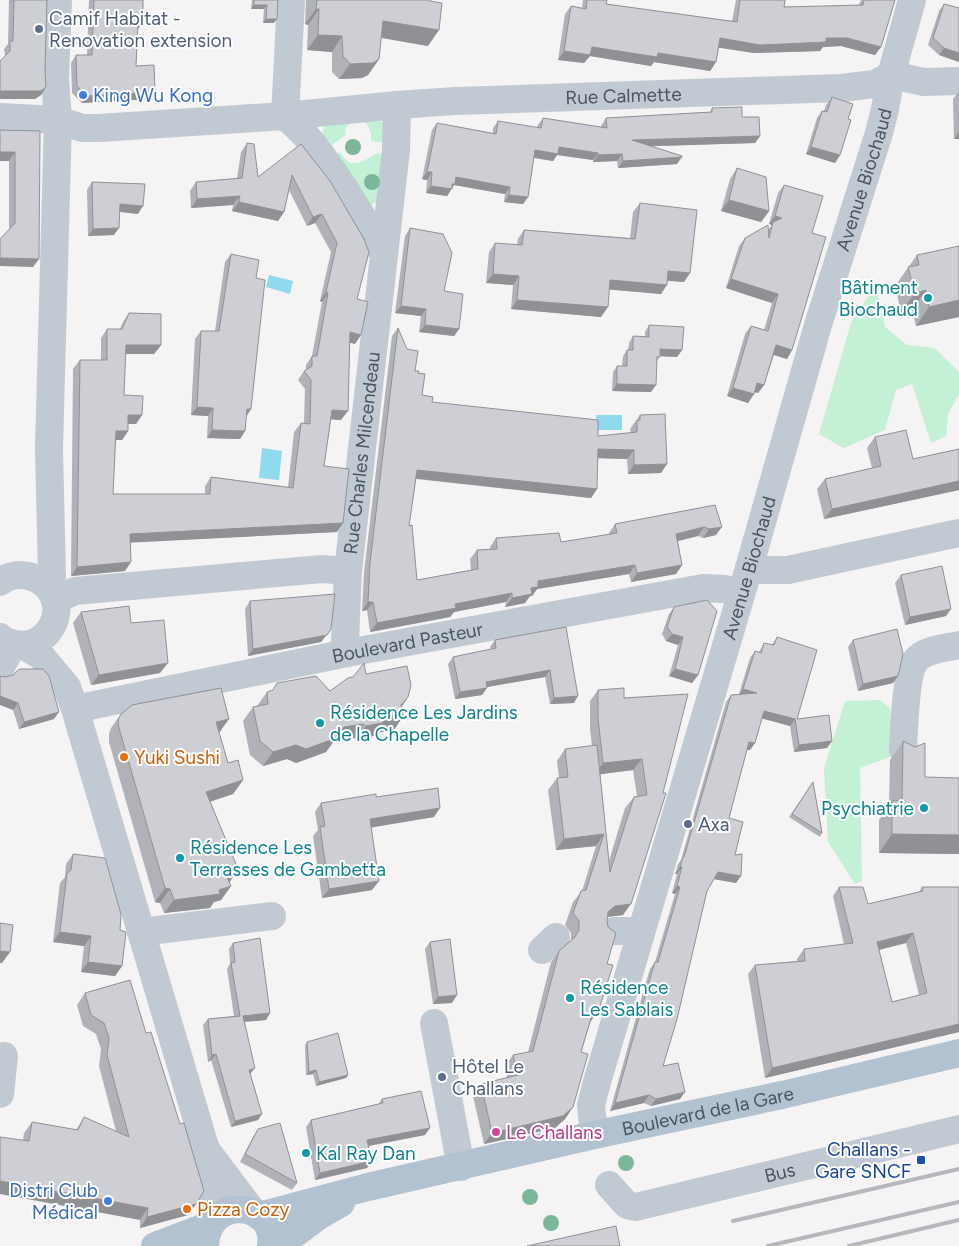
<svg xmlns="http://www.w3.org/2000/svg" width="959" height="1246" viewBox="0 0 959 1246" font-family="Figtree,sans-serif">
	<rect width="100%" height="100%" fill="#f5f3f3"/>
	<g fill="#c3f1d5">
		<path d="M370,116l11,5 7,7v15l-17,-2v-7l-4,-10 -7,-3 -9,1 -6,7 1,6 -20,14c-6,-11 -5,-17 1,-28z"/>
		<path d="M340,152c12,20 22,9 38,1l8,2 -8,46 -8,4 -39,-48z"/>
		<polygon points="869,296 878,296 885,327 907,345 935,348 959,372 959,394 948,414 946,436 931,443 912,384 896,390 885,430 844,448 819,434 853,316"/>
		<polygon points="880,700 890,708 892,756 860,768 862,881 855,884 828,842 824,768 845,701"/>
	</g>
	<g fill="#90daee">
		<polygon points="269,275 293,281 290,294 266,287"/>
		<polygon points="596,415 622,415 622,430 597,430"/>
		<polygon points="262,448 282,451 279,480 259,478"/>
	</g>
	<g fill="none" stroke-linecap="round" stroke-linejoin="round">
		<g stroke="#c1cad2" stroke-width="28">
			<path d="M285,116c9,8 19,17 27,27 27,34 50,72 71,110"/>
			<polyline points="285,116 291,0"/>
			<path id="s1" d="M0,117l58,3 24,8h17l186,-12 112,-11 58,-4 386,-13 34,-4 16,-9 33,7 35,-1"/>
			<polyline points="749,568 755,570 788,570 959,533"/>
			<path d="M0,582c17,-13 43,-7 53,13 10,19 -3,44 -24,49 -10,2 -21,0 -29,-7"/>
			<polyline points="46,585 52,576 49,448 58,120 55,78 58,0"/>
			<polyline points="55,600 75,591 322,569 348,571"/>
			<polyline points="23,645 41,656 67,687 75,709 206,1150 215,1219"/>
			<path id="s2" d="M347,653l-2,-13 3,-69 48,-421 1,-45"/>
			<polyline points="0,669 8,654 11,643"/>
			<path id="s3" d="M75,709l272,-56 356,-65 22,1 15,5"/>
			<path d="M903,750c1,-18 2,-81 15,-92 10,-9 29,-10 41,-13"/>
			<polyline points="614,931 641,931"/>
			<polyline points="141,932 272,916"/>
			<polyline points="542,950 556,937"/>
			<polyline points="434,1023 461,1167"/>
			<polyline points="0,1094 4,1056"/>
			<path id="s4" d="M594,1135l-3,-30 6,-23 152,-514 69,-243 61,-192 6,-24 6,-34 21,-75"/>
			<polyline points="207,1151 253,1212"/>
			<path id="s5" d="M609,1185l18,20 9,2 323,-78"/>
		</g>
		<g stroke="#b3c2d1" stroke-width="28">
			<path id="s6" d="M259,1216l109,-29 226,-52 188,-40 177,-42"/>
			<polyline points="155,1246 210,1225"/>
			<path d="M205,1246c2,-53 73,-45 66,0"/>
			<polyline points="278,1246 320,1215 341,1203"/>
		</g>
		<g stroke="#b5b8bd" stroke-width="4">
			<polyline points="733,1221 959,1169"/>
			<polyline points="768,1246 959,1202"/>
			<polyline points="849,1246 959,1220"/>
		</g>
	</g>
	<g fill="#7bb799">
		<circle cx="353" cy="147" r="8"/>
		<circle cx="372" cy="182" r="8"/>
		<circle cx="626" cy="1163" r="8"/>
		<circle cx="530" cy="1197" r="8"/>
		<circle cx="551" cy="1223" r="8"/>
	</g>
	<g fill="#b0b2b7" fill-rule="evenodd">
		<polygon points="9,0 47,0 45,70 46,87 41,95 35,99 0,99 0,61 5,56 4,49 8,44"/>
		<polygon points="89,0 143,0 138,29 136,66 155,92 150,99 82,103 72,93 71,63 76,55 87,55"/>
		<polygon points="252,0 278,0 274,23 263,23 264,9 251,9"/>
		<polygon points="306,0 431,0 428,46 381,38 379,59 368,75 362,78 339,79 332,72 332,52 307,50 308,25 305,24"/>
		<polygon points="583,0 607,0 606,4 732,21 736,0 785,0 784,7 859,5 861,0 895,0 881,47 875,55 841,46 823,47 820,51 754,53 719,47 716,62 710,71 654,62 651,66 590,56 584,63 558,60 565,14 571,6 582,8"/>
		<polygon points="944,4 959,62 939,55 928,45 939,11"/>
		<polygon points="959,91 959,139 954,139 953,99"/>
		<polygon points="832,97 848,119 840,155 835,163 806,154 817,118 822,111 824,111 826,105"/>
		<polygon points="712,108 742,117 760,136 755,143 652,146 677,164 618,168 617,161 593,162 593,160 557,155 553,161 534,158 528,197 523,204 504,202 505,194 454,185 447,196 426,193 427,180 422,179 432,130 437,123 493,133 493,128 498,121 537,128 538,125 543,118 601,127 601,126 606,118 710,112"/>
		<polygon points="0,130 40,131 33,267 9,229 9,161 0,161"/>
		<polygon points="247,143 258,177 301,144 357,299 355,344 350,342 341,420 331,419 324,466 337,532 130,542 125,571 71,576 73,369 80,360 101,360 101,338 107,329 120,329 123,322 129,313 161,345 154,354 125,354 124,395 142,415 136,424 128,424 128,431 122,440 115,440 113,494 205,494 205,486 211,477 288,487 294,432 301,423 304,423 305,389 298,380 304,371 306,370 306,365 312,356 322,302 320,301 331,252 315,223 307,226 289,190 284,212 278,221 232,211 233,205 191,208 190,191 196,182 237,178 241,152"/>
		<polygon points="737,168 769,211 761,222 721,211 730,179"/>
		<polygon points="92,182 138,214 120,212 114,235 88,236 87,190"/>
		<polygon points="784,185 812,233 792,350 787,359 774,355 764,385 758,393 755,392 754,394 748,403 727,396 745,334 751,326 764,330 772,303 726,288 739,246 745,238 768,230 772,225 769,224 778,193"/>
		<polygon points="640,203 690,273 684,282 667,281 661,294 609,289 601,317 511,309 513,285 486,283 489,252 495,243 517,245 518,239 524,230 630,238 633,212"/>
		<polygon points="410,228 459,329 454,336 419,332 421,316 395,313 405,236"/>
		<polygon points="231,254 256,278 251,409 246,416 245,431 240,439 207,438 208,416 191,415 195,339 201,331 215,331 225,262"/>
		<polygon points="917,255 959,317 916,326 912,310 901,312 895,286"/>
		<polygon points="649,325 682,350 677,357 660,356 657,361 651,392 612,391 613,372 617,366 622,366 623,356 627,350 628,350 629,343 633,336 645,337 645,332"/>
		<polygon points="398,328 415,371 422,395 432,402 598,436 631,433 630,429 640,415 661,473 628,474 627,459 597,458 597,489 591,498 416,479 409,526 417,580 471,570 470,559 477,550 490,549 490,547 496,538 561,542 609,535 609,533 615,524 715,505 716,535 703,538 698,536 678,541 682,565 676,574 631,582 629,574 537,589 532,596 530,596 525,603 505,607 506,602 454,612 450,617 370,632 367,610 362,611 364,572 392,336"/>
		<polygon points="875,437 913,459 959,449 959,490 824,519 817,489 825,479 872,468 867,448"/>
		<polygon points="901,575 946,616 905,625 895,583"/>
		<polygon points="250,601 331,629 321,642 248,656 245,609"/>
		<polygon points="674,607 698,675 692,683 669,676 678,645 666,641 662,634 669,614"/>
		<polygon points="81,612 131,623 160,673 91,685 73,623"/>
		<polygon points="566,627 574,703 550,704 545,677 487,687 482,695 455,699 448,664 453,657 491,649 490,647 495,640"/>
		<polygon points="777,637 797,719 832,741 827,748 794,752 790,726 762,718 755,743 750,750 747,750 729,818 735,855 736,883 714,879 707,891 663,1066 680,1099 651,1106 644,1103 610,1111 646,982 650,969 655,962 675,894 672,893 677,874 675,874 678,864 681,860 726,702 731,695 739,694 750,658 755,651 759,652 764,643 772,645"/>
		<polygon points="853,640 898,676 893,683 858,691 848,647"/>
		<polygon points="366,674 408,697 401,706 403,716 394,730 376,733 373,736 356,740 354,738 334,741 326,752 296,763 287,759 263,766 250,755 243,721 253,707 257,706 267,692 330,691 353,677"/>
		<polygon points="0,676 54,719 19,729 13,710"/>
		<path d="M598,690l26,8 64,-4 -65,221 -16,2 -16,104 -10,31 -8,55 -8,12 -10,9 -71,16 -11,-48 8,-12 26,-6 -2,-11 8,-12 15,-3 23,-90 8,-11 12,-11v-7l-6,-8 8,-23 9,-11 14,-45 -40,4 -8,-60 9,-12h2l-2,-17 8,-12 27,-3 -2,-17v-28zM633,770l4,26 -3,1 -9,11 -16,53 -9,-87z"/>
		<polygon points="121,714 219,733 228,763 243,780 233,794 210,802 238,869 229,883 231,886 221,900 214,902 210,908 164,913 160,903 155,902 109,742 109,734 111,728"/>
		<polygon points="903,741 925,777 959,778 959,854 879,853 879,820 889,805 890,760"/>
		<polygon points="813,782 822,833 820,837 789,817"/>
		<polygon points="376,797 434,817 371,827 372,890 322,898 313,836 318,830 315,812 321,803"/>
		<polygon points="73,854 120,930 122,966 115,976 81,972 84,946 53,942 60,883 65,877 66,864"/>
		<path d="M839,887l29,17 51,-12 3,-5h37v145l-194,46 -17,-104 7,-9 42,-4v-2l7,-10 40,-5 -11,-48zM906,943l13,52 -27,7 -13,-52z"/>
		<polygon points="430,942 452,1003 433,1004 425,949"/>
		<polygon points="233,943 270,1013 266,1020 245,1022 250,1074 258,1120 231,1127 211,1060 208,1062 203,1025 208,1019 234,1016 227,969 230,964 229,949"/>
		<polygon points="130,980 188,1215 140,1228 140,1220 23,1140 24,1133 32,1122 76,1130 84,1117 116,1131 99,1066 101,1049 96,1034 83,1026 77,1005 85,993"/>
		<polygon points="307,1042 346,1078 316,1086 313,1074 306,1075 305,1045"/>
		<polygon points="382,1099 425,1135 369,1146 367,1168 315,1180 306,1127 311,1120 378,1104"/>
		<polygon points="258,1129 297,1183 292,1190 240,1162 253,1137"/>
	</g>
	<g fill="#909195">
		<polygon points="254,5 267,5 264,9 251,9"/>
		<polygon points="316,9 319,9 308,25 305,24"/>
		<polygon points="266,19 277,19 274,23 263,23"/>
		<polygon points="383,21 439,30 428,46 372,36"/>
		<polygon points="138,22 143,22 138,29"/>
		<polygon points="318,35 342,36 332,52 307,50"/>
		<polygon points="720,38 847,38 881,47 875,55 841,46 823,47 820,51 754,53 714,47"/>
		<polygon points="592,47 658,53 716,62 710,71 654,62 651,66 590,56 584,63 558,60 564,51"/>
		<polygon points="944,48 959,53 959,62 939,55"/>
		<polygon points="379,59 368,75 362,78 339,79 350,64"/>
		<polygon points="46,87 41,95 35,99 0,99 0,91"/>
		<polygon points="155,92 150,99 82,103 87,96"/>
		<polygon points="959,132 959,139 954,139"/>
		<polygon points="760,136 755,143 627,147 632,140"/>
		<polygon points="559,147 598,153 593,160 557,155 553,161 530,157 535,150"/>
		<polygon points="811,147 840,155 835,163 806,154"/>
		<polygon points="0,152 15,152 9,161 0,161"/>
		<polygon points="622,154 617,161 593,162 598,155"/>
		<polygon points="682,157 677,164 618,168 623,161"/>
		<polygon points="427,172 432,172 427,180 422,179"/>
		<polygon points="456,177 510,187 505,194 454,185 447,196 426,193 431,186"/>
		<polygon points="509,195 528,197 523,204 504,202"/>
		<polygon points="240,196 233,205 191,208 197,199"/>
		<polygon points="729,200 769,211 761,222 721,211"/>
		<polygon points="239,202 284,212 278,221 232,211"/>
		<polygon points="120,204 143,206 138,214 115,211"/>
		<polygon points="322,214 315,223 307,226 313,217"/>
		<polygon points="775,216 782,218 773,222 772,225 769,224"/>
		<polygon points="119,228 114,235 88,236 93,229"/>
		<polygon points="0,258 6,258 39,259 33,267 0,266"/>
		<polygon points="668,271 690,273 684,282 662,280"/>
		<polygon points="493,274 519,276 513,285 486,283"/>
		<polygon points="731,279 778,294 772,303 726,288"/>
		<polygon points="610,280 667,285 661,294 603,289"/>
		<polygon points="926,290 912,310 901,312 915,293"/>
		<polygon points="326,292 328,293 322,302 320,301"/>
		<polygon points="517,300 608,307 601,317 511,309"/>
		<polygon points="959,300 959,317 916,326 929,307"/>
		<polygon points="401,306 426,309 421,316 395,313"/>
		<polygon points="425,325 459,329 454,336 419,332"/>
		<polygon points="350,332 361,335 355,344 344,341"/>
		<polygon points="126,345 161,345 154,354 119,354"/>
		<polygon points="776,345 792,350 787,359 771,354"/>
		<polygon points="660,349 682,350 677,357 656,356"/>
		<polygon points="757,383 764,385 758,393 751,391"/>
		<polygon points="617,384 656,385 651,392 612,391"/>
		<polygon points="733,388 754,394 748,403 727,396"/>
		<polygon points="197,407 213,408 208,416 191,415"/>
		<polygon points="247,409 251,409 246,417"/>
		<polygon points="332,410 348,411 341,420 326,419"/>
		<polygon points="128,415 142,415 136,424 122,424"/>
		<polygon points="212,430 245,431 240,439 207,438"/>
		<polygon points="116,431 128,431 122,440 110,440"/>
		<polygon points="598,449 634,450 627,459 591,458"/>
		<polygon points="667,464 661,473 628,474 634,465"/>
		<polygon points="417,470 597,489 591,498 411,478"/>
		<polygon points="959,481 959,490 824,519 832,509"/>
		<polygon points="343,523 337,532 124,543 130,534"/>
		<polygon points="704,527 698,536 670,543 676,534"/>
		<polygon points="722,527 716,535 703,538 709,529"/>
		<polygon points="131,562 125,571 71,576 77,567"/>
		<polygon points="635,565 629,574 537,589 532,596 530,596 525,603 505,607 512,598 531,588 538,581"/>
		<polygon points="682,565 676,574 631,582 637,573"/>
		<polygon points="512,593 506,602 454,612 450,617 370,632 377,623 455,604"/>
		<polygon points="368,602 373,602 367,610 362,611"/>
		<polygon points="951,609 946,616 905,625 910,617"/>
		<polygon points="331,629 321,642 248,656 253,649"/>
		<polygon points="672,634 683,637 678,645 666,641"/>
		<polygon points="168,663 160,673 91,685 99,675"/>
		<polygon points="675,669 698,675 692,683 669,676"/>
		<polygon points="550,670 545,677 481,688 486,682"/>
		<polygon points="898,676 893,683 858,691 863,684"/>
		<polygon points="487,688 482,695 455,699 460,692"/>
		<polygon points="743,689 757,693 738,696"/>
		<polygon points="0,696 18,703 13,710 0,705"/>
		<polygon points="578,696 574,703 550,704 554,698"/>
		<polygon points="408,697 399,711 403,716 394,730 376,733 373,736 356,740 366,726 401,705"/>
		<polygon points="764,711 795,719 790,726 760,718"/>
		<polygon points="59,712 54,719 19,729 24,722"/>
		<polygon points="229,719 219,733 216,722"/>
		<polygon points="363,724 354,738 334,741 326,752 296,763 287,759 263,766 273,752 344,727"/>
		<polygon points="832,741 827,748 794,752 799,745"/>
		<polygon points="749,742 755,743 750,750 744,749"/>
		<polygon points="642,759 633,770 595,775 603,763"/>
		<polygon points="243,780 233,794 196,806 206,792"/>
		<polygon points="440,808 434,817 363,829 370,819"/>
		<polygon points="604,834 596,846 556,850 564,839"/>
		<polygon points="892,834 959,835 959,854 879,853"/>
		<polygon points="680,867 682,867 677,874 675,874"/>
		<polygon points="238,869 229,883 226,875"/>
		<polygon points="718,872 741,876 736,883 713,879"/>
		<polygon points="379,881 372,890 322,898 329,889"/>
		<polygon points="231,886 221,900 214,902 210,908 164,913 174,900 219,890"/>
		<polygon points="677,886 680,887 675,894 672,893"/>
		<polygon points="165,888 170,889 160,903 155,902"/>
		<polygon points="631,904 623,915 607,917 608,912 615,906"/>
		<polygon points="60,932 91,936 84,946 53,942"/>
		<polygon points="913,933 906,943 870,952 877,942"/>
		<polygon points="0,951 10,952 2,963 0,963"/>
		<polygon points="88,962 122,966 115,976 81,972"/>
		<polygon points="457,995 452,1003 433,1004 438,997"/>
		<polygon points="594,1008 599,1009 591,1021 586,1020"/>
		<polygon points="270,1013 266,1020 239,1022 243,1016"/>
		<polygon points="959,1024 959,1032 765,1078 772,1068"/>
		<polygon points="216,1054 211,1060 208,1062 212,1055"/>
		<polygon points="255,1068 250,1074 249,1070"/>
		<polygon points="316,1070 313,1074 306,1075 309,1072"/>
		<polygon points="348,1075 346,1078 316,1086 319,1082"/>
		<polygon points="685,1092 680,1099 651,1106 656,1099"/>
		<polygon points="649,1095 644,1103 610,1111 615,1103"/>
		<polygon points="573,1107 565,1119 555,1128 484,1144 492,1133"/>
		<polygon points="262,1114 258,1120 231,1127 235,1121"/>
		<polygon points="430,1128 425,1135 362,1147 367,1140"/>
		<polygon points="372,1161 367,1168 315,1180 320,1173"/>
		<polygon points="0,1181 148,1208 140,1220 0,1194"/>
		<polygon points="196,1204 188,1215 140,1228 147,1217"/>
	</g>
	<g fill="#cdcfd5" stroke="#909195" fill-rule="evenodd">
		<polygon points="14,0 47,0 45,70 46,87 41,91 0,91 0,61 10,51 10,41 13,41"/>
		<polygon points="94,0 143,0 143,22 138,22 136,66 154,65 155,92 87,96 77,86 76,55 92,55"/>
		<polygon points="254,0 278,0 277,19 266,19 267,5 254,5"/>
		<polygon points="317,0 431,0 430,1 442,3 439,30 383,21 379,59 373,63 350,64 343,56 342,36 318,35 319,9 316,9"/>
		<polygon points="587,0 607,0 606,4 737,22 740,0 785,0 784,7 863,5 864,0 895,0 881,47 847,38 826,38 826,42 760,45 720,38 716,62 658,53 657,57 592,47 590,55 564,51 571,6 586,9"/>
		<polygon points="944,4 959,8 959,53 944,48 933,38"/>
		<polygon points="832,97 853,104 848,119 851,120 840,155 811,147 822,111 827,112"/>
		<polygon points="742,107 742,117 759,117 760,136 632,140 682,156 682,157 623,161 622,154 598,155 598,153 559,147 558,154 535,150 528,197 509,195 510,187 456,177 455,184 452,184 452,189 431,186 432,172 427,172 437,123 496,134 498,121 541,128 543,118 607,128 606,118 712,112 712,108"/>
		<polygon points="0,130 40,131 39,259 6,258 0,258 0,239 15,223 15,152 0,152"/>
		<polygon points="247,143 254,144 258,177 301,144 330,181 364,239 369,252 357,299 368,302 361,335 350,332 348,411 332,410 324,466 349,469 343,523 130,534 131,562 77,567 80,360 107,360 107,329 122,329 129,313 161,314 161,345 126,345 124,395 143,396 142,415 128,415 128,431 116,431 113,494 210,494 211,477 293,488 301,423 310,424 311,380 304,371 312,366 312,356 317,356 328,293 326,292 337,243 322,214 313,217 292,175 284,212 239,202 240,196 197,199 196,182 242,178"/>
		<polygon points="737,168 766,177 769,211 729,200"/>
		<polygon points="92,182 145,184 143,206 120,204 119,228 93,229"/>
		<polygon points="784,185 823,196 812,233 826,237 792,350 776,345 764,385 757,383 754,394 733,388 751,326 768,331 778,294 731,279 745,238 768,225 769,238 773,222 782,218 775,216"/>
		<polygon points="640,203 697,210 690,273 668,271 667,285 610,280 608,307 517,300 519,276 493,274 495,243 522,245 524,230 635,239"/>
		<polygon points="410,228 443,234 452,253 444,291 463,294 459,329 425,325 426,309 401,306"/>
		<polygon points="959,246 959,300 929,307 926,290 915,293 908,267 919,265 917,255"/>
		<polygon points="231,254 259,260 256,278 265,280 251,409 247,409 245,431 212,430 213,408 197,407 201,331 219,331"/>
		<polygon points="649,325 684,327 682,350 660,349 660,357 657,357 656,385 617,384 617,366 627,366 627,350 633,350 633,336 649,337"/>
		<polygon points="398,328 407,349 418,351 415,371 419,371 418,373 425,374 422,395 433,397 432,402 598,420 598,436 637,432 637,421 640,420 640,415 665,414 667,464 634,465 634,450 598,449 597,489 417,470 409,526 412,525 417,580 478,569 477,550 497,549 496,538 559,533 561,542 617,533 615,524 715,505 722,527 709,529 704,527 676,534 682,565 637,573 635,565 538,581 538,587 531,588 532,594 512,598 512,593 455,604 456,608 377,623 373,602 368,602 370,563"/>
		<polygon points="906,430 913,459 959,449 959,481 832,509 825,479 881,466 875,437"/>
		<polygon points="942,566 951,609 910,617 901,575"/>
		<polygon points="335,594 331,629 327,635 253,649 250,601"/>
		<polygon points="707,600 717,611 698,675 675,669 683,637 672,634 667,627 674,607"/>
		<polygon points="129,606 131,623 164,620 168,663 99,675 81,612"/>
		<polygon points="566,627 578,696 554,698 550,670 486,682 487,688 460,692 453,657 496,648 495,640"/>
		<polygon points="897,629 903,654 898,676 863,684 853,640"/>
		<polygon points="777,637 817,650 797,719 829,715 832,741 799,745 795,719 764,711 755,743 749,742 729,818 743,822 735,855 742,854 741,876 718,872 707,891 677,1019 663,1066 678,1063 685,1092 656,1099 649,1095 615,1103 651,975 655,962 658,962 680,887 677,886 682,867 680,867 683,857 684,857 731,695 757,693 743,689 755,651 761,653 764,643 774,645"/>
		<polygon points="364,663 366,674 407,666 411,685 408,697 401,705 403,716 386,719 382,723 366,726 363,724 344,727 336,738 306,749 296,745 273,752 260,741 253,707 268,704 267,692 273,690 277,683 316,676 330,691 348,678 353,677"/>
		<polygon points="19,669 43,669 49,676 59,712 24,722 18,703 0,696 0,676 5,677 13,675"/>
		<polygon points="221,688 229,719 216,722 228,763 238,760 243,780 206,792 238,869 226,875 231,886 219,890 220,894 174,900 170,889 165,888 119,728 118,720 121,714 132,705"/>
		<polygon points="624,688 624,698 688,694 663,793 666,793 631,904 615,906 608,912 607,920 608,927 616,933 607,964 613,965 599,1009 594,1008 581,1052 588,1054 573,1107 563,1116 492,1133 481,1084 518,1075 513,1055 533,1051 559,951 575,937 579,930 579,921 573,913 581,891 586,890 604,834 564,839 557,778 568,777 565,749 597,745 610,872 634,797 647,795 642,759 603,763 598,718 598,690"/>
		<polygon points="903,741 915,747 925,743 925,777 959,778 959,835 892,834 892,801 902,801"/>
		<polygon points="813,782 822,833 792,814"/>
		<polygon points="438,788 440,808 370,819 379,881 329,889 320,827 325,826 321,803 376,794 376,797"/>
		<polygon points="73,854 105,858 121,914 120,930 126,932 122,966 88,962 91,936 60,932 67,873 71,870"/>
		<path d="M839,887h24l5,17 55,-13 -1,-4h37v137l-187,44 -17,-103 50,-4 -1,-12 49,-6zM913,933l14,60 -35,9 -15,-60z"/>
		<polygon points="0,923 13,925 10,952 0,951"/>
		<polygon points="260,938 270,1013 243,1016 255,1068 249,1070 262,1114 235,1121 216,1054 212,1055 208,1019 240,1016 231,963 235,962 233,943"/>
		<polygon points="450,939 457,995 438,997 430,942"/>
		<polygon points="130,980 146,1033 151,1032 180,1124 184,1123 204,1191 196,1204 147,1217 148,1208 0,1181 0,1137 29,1141 32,1122 78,1130 84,1117 129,1137 107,1055 109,1038 104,1023 91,1015 85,993"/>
		<polygon points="338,1033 348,1075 319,1082 316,1070 309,1072 307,1042"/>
		<polygon points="421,1091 430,1128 367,1140 372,1161 320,1173 311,1120 383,1103 382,1099"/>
		<polygon points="280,1123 297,1183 245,1154 258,1129"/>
		<polygon points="616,1226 620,1246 527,1246"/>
	</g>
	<g fill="#5c6f8a" stroke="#fff" stroke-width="2">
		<circle cx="39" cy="29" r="5"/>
		<circle cx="688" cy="824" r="5"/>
		<circle cx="442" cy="1077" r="5"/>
	</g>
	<g fill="#3f7fe0" stroke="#fff" stroke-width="2">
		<circle cx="83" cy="95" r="5"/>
		<circle cx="108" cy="1201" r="5"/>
	</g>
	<g fill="#0f9aa8" stroke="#fff" stroke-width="2">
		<circle cx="928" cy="298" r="5"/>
		<circle cx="320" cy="723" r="5"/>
		<circle cx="924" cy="808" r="5"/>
		<circle cx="180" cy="858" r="5"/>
		<circle cx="570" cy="998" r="5"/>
		<circle cx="306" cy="1153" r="5"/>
	</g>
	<g fill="#e8710a" stroke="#fff" stroke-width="2">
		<circle cx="124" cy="757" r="5"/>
		<circle cx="187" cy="1209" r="5"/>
	</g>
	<circle fill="#d1479c" stroke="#fff" stroke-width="2" cx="496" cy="1132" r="5"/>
	<rect fill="#1a4fb4" stroke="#fff" stroke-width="2" x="916" y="1155" width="10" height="10" rx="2.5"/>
	<g text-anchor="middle" stroke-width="4" stroke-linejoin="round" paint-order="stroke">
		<g font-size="19" fill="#4e5e75" stroke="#fff" text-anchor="start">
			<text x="49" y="25">Camif Habitat -<tspan x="49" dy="22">Renovation extension</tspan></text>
			<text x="698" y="831">Axa</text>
			<text x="452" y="1073">Hôtel Le<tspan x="452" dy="22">Challans</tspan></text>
		</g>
		<g font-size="19" fill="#366cbe" stroke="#fff" text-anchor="start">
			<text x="93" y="102">King Wu Kong</text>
			<text x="98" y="1197" text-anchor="end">Distri Club<tspan x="98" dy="22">Médical</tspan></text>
		</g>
		<g font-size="19" fill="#4a5661" stroke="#fff">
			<text dy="7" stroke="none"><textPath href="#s1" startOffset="626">Rue Calmette</textPath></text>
			<text dy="7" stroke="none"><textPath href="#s4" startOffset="995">Avenue Biochaud</textPath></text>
			<text dy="7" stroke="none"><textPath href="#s2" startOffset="201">Rue Charles Milcendeau</textPath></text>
			<text dy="7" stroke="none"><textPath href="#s4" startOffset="590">Avenue Biochaud</textPath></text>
			<text dy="7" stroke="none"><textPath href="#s3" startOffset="339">Boulevard Pasteur</textPath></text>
			<text dy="7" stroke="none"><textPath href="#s6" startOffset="461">Boulevard de la Gare</textPath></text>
			<text dy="7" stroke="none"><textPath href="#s5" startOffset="184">Bus</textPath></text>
		</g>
		<g font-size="19" fill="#0d838f" stroke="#fff" text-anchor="start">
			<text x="918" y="294" text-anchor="end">Bâtiment<tspan x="918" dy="22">Biochaud</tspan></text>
			<text x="330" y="719">Résidence Les Jardins<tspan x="330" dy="22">de la Chapelle</tspan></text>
			<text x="914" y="815" text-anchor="end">Psychiatrie</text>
			<text x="190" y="854">Résidence Les<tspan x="190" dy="22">Terrasses de Gambetta</tspan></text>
			<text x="580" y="994">Résidence<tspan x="580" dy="22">Les Sablais</tspan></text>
			<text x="316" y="1160">Kal Ray Dan</text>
		</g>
		<g font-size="19" fill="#c56008" stroke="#fff" text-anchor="start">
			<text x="134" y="764">Yuki Sushi</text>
			<text x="197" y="1216">Pizza Cozy</text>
		</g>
		<g font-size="19" fill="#b23c85" stroke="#fff" text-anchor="start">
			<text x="506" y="1139">Le Challans</text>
		</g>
		<g font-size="19" fill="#164399" stroke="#fff" text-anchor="end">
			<text x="911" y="1156">Challans -<tspan x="911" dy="22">Gare SNCF</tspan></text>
		</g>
	</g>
</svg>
